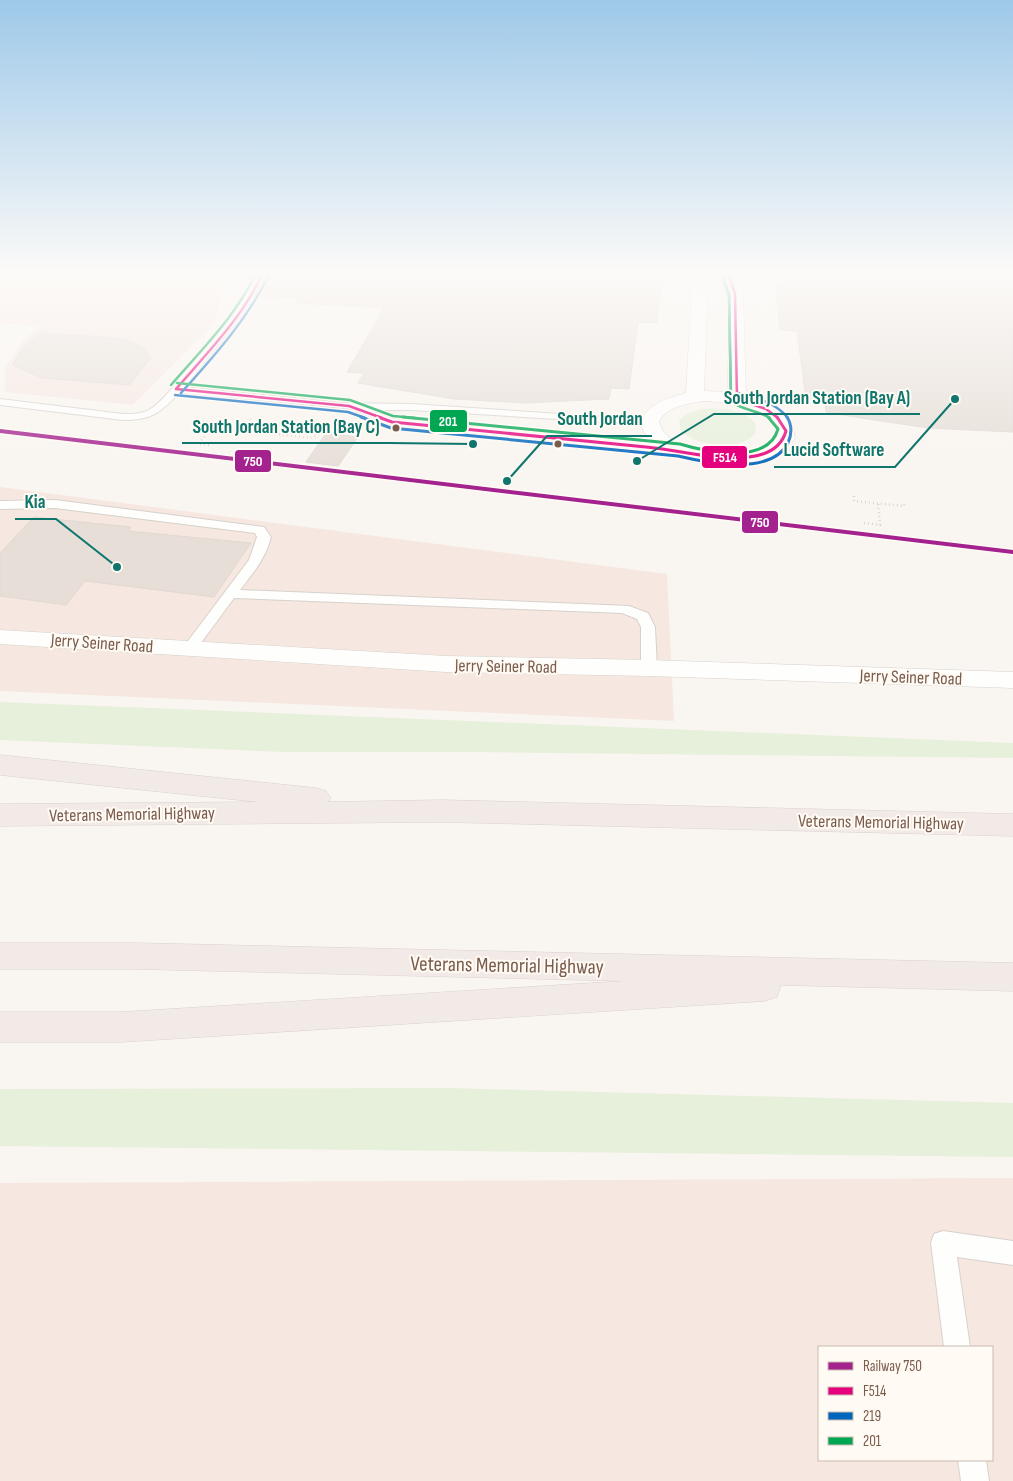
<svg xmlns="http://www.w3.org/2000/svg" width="1013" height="1481" viewBox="0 0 1013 1481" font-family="'Sofia Sans Condensed',sans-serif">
	<rect width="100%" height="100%" fill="#f9f5f0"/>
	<g fill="#f6e8e1" fill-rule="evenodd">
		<polygon points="0,273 223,273 216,321 133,405 5,392 5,368 22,342 39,326 0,323"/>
		<polygon points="0,487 667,574 674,721 0,691"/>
		<path d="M1013,1178v303h-1013v-298zM819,1347h173v113h-173z"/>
	</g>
	<g fill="#e7f0db">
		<path d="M702,409c17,-2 40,0 53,14l1,9c-13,21 -61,14 -75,-1l-2,-10 7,-7z"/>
		<polygon points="0,702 1013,743 1013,758 474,752 286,752 0,740"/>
		<polygon points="448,1088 1013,1103 1013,1157 0,1146 0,1089"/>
	</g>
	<g fill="#e6ded7" stroke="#e2d8d2">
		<polygon points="269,272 546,272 662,278 657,323 638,322 629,389 611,388 609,399 524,403 454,399 358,383 364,373 347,372 384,308 296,303 299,298 256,296"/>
		<polygon points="782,272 1013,272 1013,432 928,428 861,418 826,412 824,400 806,399 797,331 780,330 775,284 783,285"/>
		<polygon points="40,333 104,337 126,340 142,347 151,357 130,385 42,378 12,365 23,348"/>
		<polygon points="326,433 358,437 338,466 306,462"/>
		<polygon points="34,517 131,527 128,531 251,543 214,597 85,581 66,605 0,596 0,553"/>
	</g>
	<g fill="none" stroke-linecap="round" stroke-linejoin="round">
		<defs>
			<g id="service">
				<path d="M259,273h8l-5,11 -28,41 -50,62 158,16 69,1 240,16 6,3 -2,2 -244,-15h-41l24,9 285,27 6,4 -6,4 -287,-29 -35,-13 -1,-3 -177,-16c-19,20 -27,27 -56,27l-123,-15v-6l123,15c8,0 19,0 26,-4 13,-8 23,-22 32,-33 28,-32 59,-66 78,-104z"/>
				<path d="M55,500l209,27 7,10c-5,21 -18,36 -31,53l389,16 19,7 7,14 2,41 -3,3h-10l-3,-3v-41l-4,-8 -15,-6 -388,-15 -39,53h-10l-2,-3 2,-3 64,-85 8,-23 -2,-4 -200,-25 -55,1v-8z"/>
				<polygon points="943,1231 1013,1241 1013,1265 957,1257 970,1347 944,1347 931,1243 934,1234"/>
				<polygon points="958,1460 986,1460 989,1481 961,1481"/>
			</g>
			<g id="minor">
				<path d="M688,273h15l5,14 -4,104 24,1 -1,-98 -7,-21h16l7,21 3,102c25,6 46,13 49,42 -28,40 -142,36 -155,-16 9,-19 27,-24 46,-29l6,-106zM702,401c18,1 64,3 72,24 1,3 1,8 1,12 -6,5 -11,9 -19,12 -26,10 -89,4 -97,-27 6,-15 28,-18 43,-21z"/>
				<polygon points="0,630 446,656 649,660 1013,672 1013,688 649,676 446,672 0,644"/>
			</g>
			<g id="motorway">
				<polygon points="0,755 316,788 326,791 331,798 328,802 442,800 1013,814 1013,836 442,822 0,826 0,804 258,802 0,775"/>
				<polygon points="0,943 135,943 1013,963 1013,991 781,985 777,997 765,1001 122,1042 0,1042 0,1012 122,1012 625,981 135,969 0,969"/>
			</g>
		</defs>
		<use href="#service" stroke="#d7d1cb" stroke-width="2"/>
		<use href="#minor" stroke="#d7d1cb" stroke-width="1"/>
		<use href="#motorway" stroke="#dad1cc" stroke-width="1"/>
		<polyline stroke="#dcd5d0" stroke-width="2" stroke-dasharray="0.5 2.5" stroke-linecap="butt" points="222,418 224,416"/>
		<g stroke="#dcd5d0" stroke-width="2.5" stroke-dasharray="1 3" stroke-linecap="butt">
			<polyline points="250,419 259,432 310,438 322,433"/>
			<polygon points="199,421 237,425 233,430 194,425"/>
			<polyline points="218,423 223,417"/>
			<polyline points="301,425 323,432"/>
			<polyline points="209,445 198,444 213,427"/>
			<polyline points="854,496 854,501 904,506 904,501"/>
			<polyline points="864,523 880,525 878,503"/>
		</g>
		<use href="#service" fill="#fefefd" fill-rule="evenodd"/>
		<use href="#minor" fill="#fefefd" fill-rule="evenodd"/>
		<use href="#motorway" fill="#f2eae7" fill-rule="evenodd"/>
		<defs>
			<g id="bus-1-far1">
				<polyline points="728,273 735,294 737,399"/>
				<polyline points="176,389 349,406 382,418"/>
				<path d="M176,389c32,-37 66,-71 87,-116"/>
				<polyline points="737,399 766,409 778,418"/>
			</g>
			<path id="bus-1" d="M378,417l14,5c85,8 170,17 254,25 34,3 69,14 103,10 17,-2 32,-8 37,-26l-9,-14"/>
			<g id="bus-2-far1">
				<polyline points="722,275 729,295 731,399"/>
				<path d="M181,393c33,-37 66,-73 88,-118"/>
				<path d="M738,393c18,4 38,10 50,25"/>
				<polyline points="175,395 348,412 365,418"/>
			</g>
			<path id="bus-2" d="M361,417l30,11 287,28c29,7 93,20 110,-13 4,-9 4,-18 -1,-26"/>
			<g id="bus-3-far1">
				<path d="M722,275l7,20 2,106c9,9 27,9 39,17"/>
				<polyline points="177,383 350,400 393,416 415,418"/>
				<path d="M171,385c31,-36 65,-69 85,-112"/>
			</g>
			<path id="bus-3" d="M403,417l277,27c26,8 88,21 98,-15l-10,-12"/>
		</defs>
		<use href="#bus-1-far1" stroke="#fffaf3" stroke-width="5"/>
		<use href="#bus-1" stroke="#fffaf3" stroke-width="6"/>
		<use href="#bus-2-far1" stroke="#fffaf3" stroke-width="5"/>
		<use href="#bus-2" stroke="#fffaf3" stroke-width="6"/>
		<use href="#bus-3-far1" stroke="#fffaf3" stroke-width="5"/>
		<use href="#bus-3" stroke="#fffaf3" stroke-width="6"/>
		<use href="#bus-1-far1" stroke="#e5007d" stroke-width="2.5"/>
		<use href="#bus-1" stroke="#e5007d" stroke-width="3"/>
		<use href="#bus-2-far1" stroke="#0065bd" stroke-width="2.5"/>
		<use href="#bus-2" stroke="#0065bd" stroke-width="3"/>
		<use href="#bus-3-far1" stroke="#00a651" stroke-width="2.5"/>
		<use href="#bus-3" stroke="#00a651" stroke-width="3"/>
		<defs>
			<polyline id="rail-1" points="0,431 1013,552"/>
		</defs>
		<use href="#rail-1" stroke="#fffaf3" stroke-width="7"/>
		<use href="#rail-1" stroke="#a4228e" stroke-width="4"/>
	</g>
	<linearGradient id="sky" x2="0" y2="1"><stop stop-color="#9ec9e9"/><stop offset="0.57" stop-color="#fcfaf8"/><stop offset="1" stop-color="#fcfaf8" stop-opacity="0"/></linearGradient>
	<rect width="1013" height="480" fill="url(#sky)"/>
	<g fill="#7a5c4d" stroke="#fffaf3" stroke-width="2">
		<circle cx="396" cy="428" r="4.5"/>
		<circle cx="558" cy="444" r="4.5"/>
	</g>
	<g text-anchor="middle" stroke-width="4" stroke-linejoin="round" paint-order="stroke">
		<g font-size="18" fill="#7a5c4d" stroke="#fffaf3">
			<text transform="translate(102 643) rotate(4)" y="6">Jerry Seiner Road</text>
			<text transform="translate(506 666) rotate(1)" y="6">Jerry Seiner Road</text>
			<text transform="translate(911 677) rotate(2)" y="6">Jerry Seiner Road</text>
			<text transform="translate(132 814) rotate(-1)" y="6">Veterans Memorial Highway</text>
			<text transform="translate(881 822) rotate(1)" y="6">Veterans Memorial Highway</text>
		</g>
		<g font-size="21" fill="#7a5c4d" stroke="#fffaf3">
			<text transform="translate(507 965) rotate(1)" y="7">Veterans Memorial Highway</text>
		</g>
	</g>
	<path fill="none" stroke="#0f766e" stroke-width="2" d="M637 461L714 414H920M507 481L547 436H652M473 444L390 443H182M955 399L895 467H774M117 567L56 519H15"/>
	<g fill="#0f766e" stroke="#fffaf3" stroke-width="2">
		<circle cx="637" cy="461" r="5"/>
		<circle cx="507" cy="481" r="5"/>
		<circle cx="473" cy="444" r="5"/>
		<circle cx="955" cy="399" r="5"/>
		<circle cx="117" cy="567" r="5"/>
	</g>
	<g font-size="19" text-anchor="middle" font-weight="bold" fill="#0f766e" stroke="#fffaf3" stroke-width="4" stroke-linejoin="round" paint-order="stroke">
		<text x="817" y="404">South Jordan Station (Bay A)</text>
		<text x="600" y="425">South Jordan</text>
		<text x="286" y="433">South Jordan Station (Bay C)</text>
		<text x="834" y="456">Lucid Software</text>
		<text x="35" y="508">Kia</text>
	</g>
	<g stroke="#fffaf3" stroke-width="2">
		<rect x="429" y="409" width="39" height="24" rx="5" fill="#00a651"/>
		<rect x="701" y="445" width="47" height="24" rx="5" fill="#e5007d"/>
		<rect x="234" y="449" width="38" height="24" rx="5" fill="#a4228e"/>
		<rect x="741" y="510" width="38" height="24" rx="5" fill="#a4228e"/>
	</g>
	<g font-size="14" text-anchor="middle" font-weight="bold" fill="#fff">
		<text x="448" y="426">201</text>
		<text x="725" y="462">F514</text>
		<text x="253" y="466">750</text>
		<text x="760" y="527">750</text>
	</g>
	<rect x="818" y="1346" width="175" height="115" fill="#fffaf3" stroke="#cabbb1"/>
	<rect x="828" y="1362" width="25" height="8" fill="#a4228e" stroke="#cabbb1"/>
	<text x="863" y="1371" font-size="15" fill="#7a5c4d">Railway 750</text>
	<rect x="828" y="1387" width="25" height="8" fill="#e5007d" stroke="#cabbb1"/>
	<text x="863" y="1396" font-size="15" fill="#7a5c4d">F514</text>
	<rect x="828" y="1412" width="25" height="8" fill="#0065bd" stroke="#cabbb1"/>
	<text x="863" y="1421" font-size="15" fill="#7a5c4d">219</text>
	<rect x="828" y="1437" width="25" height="8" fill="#00a651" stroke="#cabbb1"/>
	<text x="863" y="1446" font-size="15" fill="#7a5c4d">201</text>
</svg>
